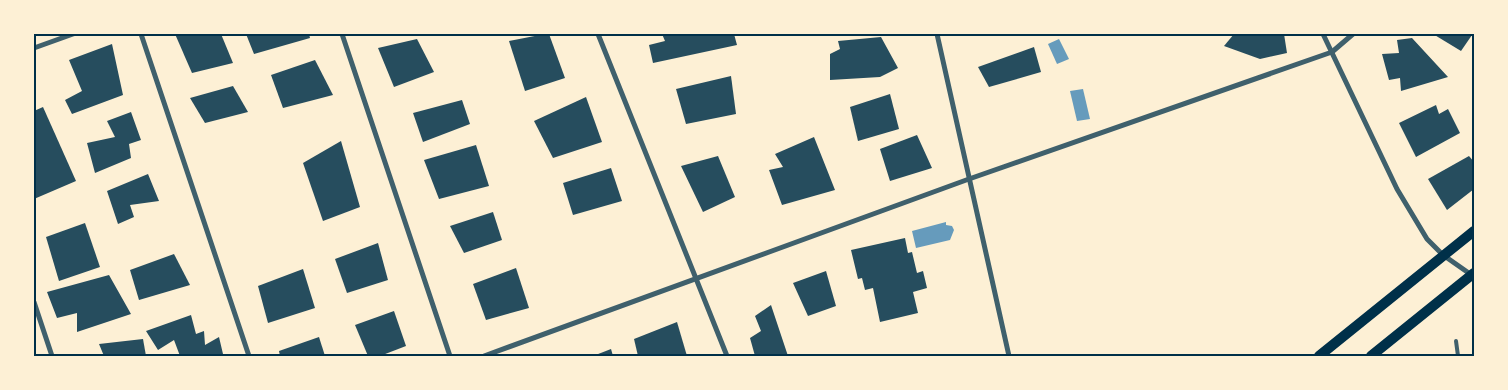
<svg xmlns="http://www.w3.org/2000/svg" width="1508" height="390" font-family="'Roboto Condensed',sans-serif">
	<rect width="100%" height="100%" fill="#fdf0d5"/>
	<g fill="#669bbc">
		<path d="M1059,39l10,20 -12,5 -9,-20z"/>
		<path d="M1083,89l7,30 -13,2 -7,-30z"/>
		<path d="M946,222v3l6,1 2,4 -4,10 -34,8 -4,-17z"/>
	</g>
	<g fill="#264d5e">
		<path d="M175,34h46l12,29 -41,10z"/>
		<path d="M246,34h63l1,4 -56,16z"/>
		<path d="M545,34h4l16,44 -40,13 -16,-50z"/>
		<path d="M662,34h72l3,11 -84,18 -4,-18 16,-4z"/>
		<path d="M1234,34h50l3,19 -27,6 -36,-13z"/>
		<path d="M1433,34h38l1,1 -11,16z"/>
		<path d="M881,37l17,31 -18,9 -50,3v-26l10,-5 -2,-8z"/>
		<path d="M1412,38l36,39 -47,14 -1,-13 -11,2 -7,-26 17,-1 -2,-13z"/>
		<path d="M417,39l17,33 -40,15 -16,-39z"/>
		<path d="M112,44l11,51 -51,19 -7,-14 17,-9 -13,-31z"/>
		<path d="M1034,47l7,25 -52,15 -11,-20z"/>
		<path d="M315,60l18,35 -50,13 -12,-33z"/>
		<path d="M731,76l5,38 -50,10 -10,-35z"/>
		<path d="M233,86l15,26 -43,11 -15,-25z"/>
		<path d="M890,94l9,35 -41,12 -8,-34z"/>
		<path d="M586,97l16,45 -49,16 -19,-37z"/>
		<path d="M462,100l8,24 -47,18 -10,-29z"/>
		<path d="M1436,105l3,9 9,-5 12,24 -44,24 -17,-34z"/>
		<path d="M43,107l33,74 -42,18v-88z"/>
		<path d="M131,112l10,28 -12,4 2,14 -36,15 -8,-30 28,-6 -8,-16z"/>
		<path d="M917,135l15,33 -42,13 -10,-32z"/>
		<path d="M814,137l21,53 -53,15 -13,-35 14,-3 -8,-13z"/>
		<path d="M341,141l19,66 -37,14 -20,-58z"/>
		<path d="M476,145l13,41 -50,13 -15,-39z"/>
		<path d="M718,156l17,41 -32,15 -22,-46z"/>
		<path d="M1469,156l5,6v27l-27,21 -19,-31z"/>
		<path d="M611,168l11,33 -49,14 -10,-32z"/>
		<path d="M148,174l11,27 -29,4 4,12 -16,7 -11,-33z"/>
		<path d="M493,212l9,28 -38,13 -14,-27z"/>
		<path d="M85,223l15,44 -41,14 -13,-44z"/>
		<path d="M905,238l3,15 4,-1 5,21 6,-2 4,17 -14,4 5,21 -38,9 -7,-34 -8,2 -3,-12 -4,1 -7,-29z"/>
		<path d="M378,243l10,37 -41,13 -12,-34z"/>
		<path d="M174,254l16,31 -51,15 -9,-30z"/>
		<path d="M516,268l13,40 -43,12 -13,-36z"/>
		<path d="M303,269l12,39 -47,15 -10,-37z"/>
		<path d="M826,271l10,35 -28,10 -15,-33z"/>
		<path d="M109,275l22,39 -54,18v-19l-20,5 -10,-26z"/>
		<path d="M771,305l17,51h-33l-5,-18 11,-7 -6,-15z"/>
		<path d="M394,311l12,35 -26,10h-12l-13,-31z"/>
		<path d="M191,315l5,19 8,-3 1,14 14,-8 4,17 -5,2h-38l-6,-16 -16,10 -12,-19z"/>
		<path d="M677,322l10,34h-49l-4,-17z"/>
		<rect x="1472" y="327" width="2" height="29"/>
		<path d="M319,337l6,19h-45l-1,-5z"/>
		<path d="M143,339l3,17h-42l-5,-12z"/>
		<path d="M611,349l2,7h-20z"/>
	</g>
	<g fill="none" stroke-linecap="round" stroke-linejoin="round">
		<path stroke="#3f606c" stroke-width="4" d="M1456,341l2,15"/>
		<g stroke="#3f606c" stroke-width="5">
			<path d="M141,34l108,322"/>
			<path d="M342,34l108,322"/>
			<path d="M598,34l129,322"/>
			<path d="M937,34l72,322"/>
			<path d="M1323,34l74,155 30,50 16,16 30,21"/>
			<path d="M34,48l39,-14"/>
			<path d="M34,302l18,54"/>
			<path d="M484,356l485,-177 363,-127 21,-18"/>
		</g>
		<g stroke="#003049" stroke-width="10">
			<path d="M1319,356l155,-125"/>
			<path d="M1371,356l103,-83"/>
		</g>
	</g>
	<rect width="1508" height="390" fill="none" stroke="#fdf0d5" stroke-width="70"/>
	<rect x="35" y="35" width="1438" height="320" fill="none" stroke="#003049" stroke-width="2"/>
</svg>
